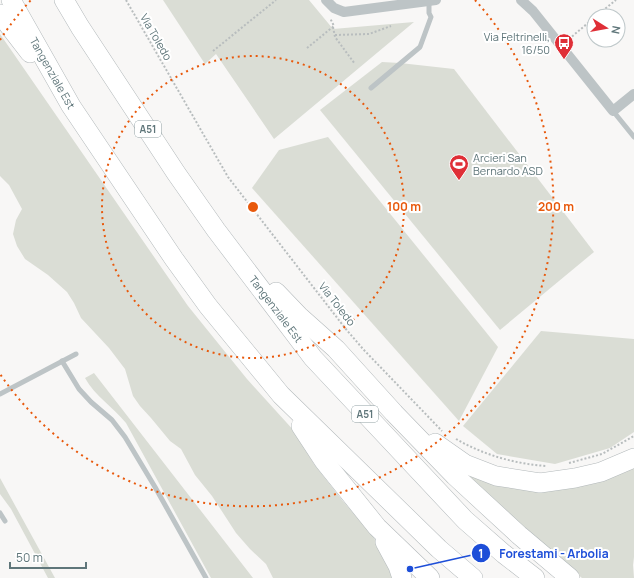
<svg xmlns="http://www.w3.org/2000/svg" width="634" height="578" font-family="Manrope,sans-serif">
	<rect width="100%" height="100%" fill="#f8f7f6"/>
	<g fill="#daddd5">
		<path d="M163,0h146l24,29 81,-7 -140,117 -58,-85 -11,10z"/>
		<path d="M0,34l188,272 59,73 49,54 18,31 28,36 31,36 22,42h-122l-7,-14 -16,-15 -14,-16 -24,-37 -17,-21 -14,-26 -11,-8 -19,-23 -11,-12 -7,-10 -8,-27 -16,-21 -28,-30 -7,-15 -7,-11 -19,-17 -23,-16 -8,-13 -4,-12 3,-14 6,-11 -13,-24 -9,-9z"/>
		<path d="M382,62l18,1 54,6 140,183 -94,78 -180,-220z"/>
		<path d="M328,137l170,210 -39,74 -207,-233 27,-38z"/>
		<path d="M541,331l93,8v93l-24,16 -55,16 -58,-10 -34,-28z"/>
		<path d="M94,373l159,205h-42l-85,-155c-13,-16 -31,-27 -41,-45z"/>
		<path d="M446,457l55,23 133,-15v92l-1,8 1,13h-52l-30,-25z"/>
		<path d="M0,478l55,100h-7l-37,-69 -11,-15z"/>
	</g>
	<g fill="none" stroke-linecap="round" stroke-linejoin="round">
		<defs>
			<g id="highway">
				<path id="s1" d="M11,0l60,106 103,153 34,47 73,89 158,154 34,29"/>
				<path id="s2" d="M64,0l16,27 96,146 40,57 97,128 152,162 39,34 31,24"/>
				<path d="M0,14l30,39"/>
				<path d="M276,292l23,24 37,33 58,64 61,63 64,59 51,43"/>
				<path d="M301,426l23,35 53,66 53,51"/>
				<path d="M435,443l30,21 31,12 44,7 35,-5 26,-6 33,-14"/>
				<path d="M385,542l13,24 4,12"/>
			</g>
		</defs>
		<use href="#highway" stroke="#b3b9bb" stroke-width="20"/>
		<g stroke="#b8bdbe" stroke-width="2" stroke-dasharray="2 2" stroke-linecap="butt">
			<path d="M126,0l102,177 117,151 18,21 79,82"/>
			<path d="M596,16l20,-16"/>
			<path d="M333,27l2,10 20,27"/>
			<path d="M335,35l34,-1 22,-8"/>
			<path d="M569,39l25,-21"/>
			<path d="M307,48l27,-22 -4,-8"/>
			<path d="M213,51l63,-51"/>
			<path d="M456,439c28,16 59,25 91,27"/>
			<path d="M569,463l33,-9 32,-18"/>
		</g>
		<g stroke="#bdc4c6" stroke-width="5">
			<path d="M371,88l49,-41 11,-30 -2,-4v-12"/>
			<path d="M613,111l21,26"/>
			<path d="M62,361l17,28 12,13 21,18 13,17 30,50 51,91"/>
			<path d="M0,394l76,-40"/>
			<path d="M0,513l5,8"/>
		</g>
		<g stroke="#bdc4c6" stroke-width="10">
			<path d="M326,0l8,8 10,4 92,-12"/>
			<path d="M521,0l12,11 80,100 21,-17"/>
		</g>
		<use href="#highway" stroke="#fff" stroke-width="19"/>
	</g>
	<g fill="none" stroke="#e8590c" stroke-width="2" stroke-dasharray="2 4">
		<circle cx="253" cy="207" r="151"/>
		<path d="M0 40A303 303 0 0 1 31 0M475 0A303 303 0 1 1 0 374"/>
	</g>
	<defs>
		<symbol id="bus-pin" viewBox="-11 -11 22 30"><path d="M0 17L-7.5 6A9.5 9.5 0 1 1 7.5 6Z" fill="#df2f37" stroke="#fff"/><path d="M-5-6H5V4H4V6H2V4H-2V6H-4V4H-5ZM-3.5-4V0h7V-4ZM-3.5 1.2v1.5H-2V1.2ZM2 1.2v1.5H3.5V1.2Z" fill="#fff"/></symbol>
		<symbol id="stadium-pin" viewBox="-11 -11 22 30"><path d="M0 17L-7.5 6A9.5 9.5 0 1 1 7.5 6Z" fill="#df2f37" stroke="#fff"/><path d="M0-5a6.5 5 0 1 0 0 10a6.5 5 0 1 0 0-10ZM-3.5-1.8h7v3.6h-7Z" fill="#fff"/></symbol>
	</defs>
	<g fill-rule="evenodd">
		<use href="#bus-pin" x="553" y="32" width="22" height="30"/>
		<use href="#stadium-pin" x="448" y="153" width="22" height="30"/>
	</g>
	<g text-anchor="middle" stroke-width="4" stroke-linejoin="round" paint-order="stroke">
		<g fill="#fff" stroke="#8f9fa2" stroke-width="1">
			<rect x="135" y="121" width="26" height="16" rx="3"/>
			<rect x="352" y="406" width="26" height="16" rx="3"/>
		</g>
		<g font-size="10" font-weight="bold" fill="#5f767a">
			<text x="148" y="133">A51</text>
			<text x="365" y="418">A51</text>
		</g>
		<g font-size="11" fill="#5f767a" stroke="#fff">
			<text transform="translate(156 37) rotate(60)" y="4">Via Toledo</text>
			<text dy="4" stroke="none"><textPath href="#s1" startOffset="84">Tangenziale Est</textPath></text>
			<text transform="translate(337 304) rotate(52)" y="4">Via Toledo</text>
			<text dy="4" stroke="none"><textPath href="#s2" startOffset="375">Tangenziale Est</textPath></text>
		</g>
		<g font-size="11" fill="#5f767a" stroke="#fff" text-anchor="end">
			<text x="550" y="41">Via Feltrinelli,<tspan x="550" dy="13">16/50</tspan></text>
			<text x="473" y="162" text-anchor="start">Arcieri San<tspan x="473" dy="13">Bernardo ASD</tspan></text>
		</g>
	</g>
	<circle cx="253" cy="207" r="6" fill="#e8590c" stroke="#fff" stroke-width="2"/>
	<g font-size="12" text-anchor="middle" font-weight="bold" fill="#e8590c" stroke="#fff" stroke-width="4" stroke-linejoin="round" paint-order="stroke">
		<text x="404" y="211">100 m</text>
		<text x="556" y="211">200 m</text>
	</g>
	<path fill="none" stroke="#1d4ed8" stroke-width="1.5" d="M410 569L481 553"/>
	<g fill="#1d4ed8" stroke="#fff" stroke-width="1.5">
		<circle cx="410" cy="569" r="4"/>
		<circle cx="481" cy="553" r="10"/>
	</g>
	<g font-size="12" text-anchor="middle" font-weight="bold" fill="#fff">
		<text x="481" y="558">1</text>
	</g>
	<g font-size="12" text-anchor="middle" font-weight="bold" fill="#1d4ed8" stroke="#fff" stroke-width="4" stroke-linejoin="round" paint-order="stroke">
		<text x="554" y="558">Forestami - Arbolia</text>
	</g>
	<g transform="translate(606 28) rotate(101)"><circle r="19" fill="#ffffff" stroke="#bfc8ca"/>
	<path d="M0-3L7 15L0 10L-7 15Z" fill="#df2f37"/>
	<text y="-6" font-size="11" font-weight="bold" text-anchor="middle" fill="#5f767a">N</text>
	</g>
	<path d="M10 562v6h76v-6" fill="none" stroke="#5f767a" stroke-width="2"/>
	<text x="16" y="562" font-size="12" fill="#5f767a" stroke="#ffffff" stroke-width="3" paint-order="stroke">50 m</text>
</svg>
